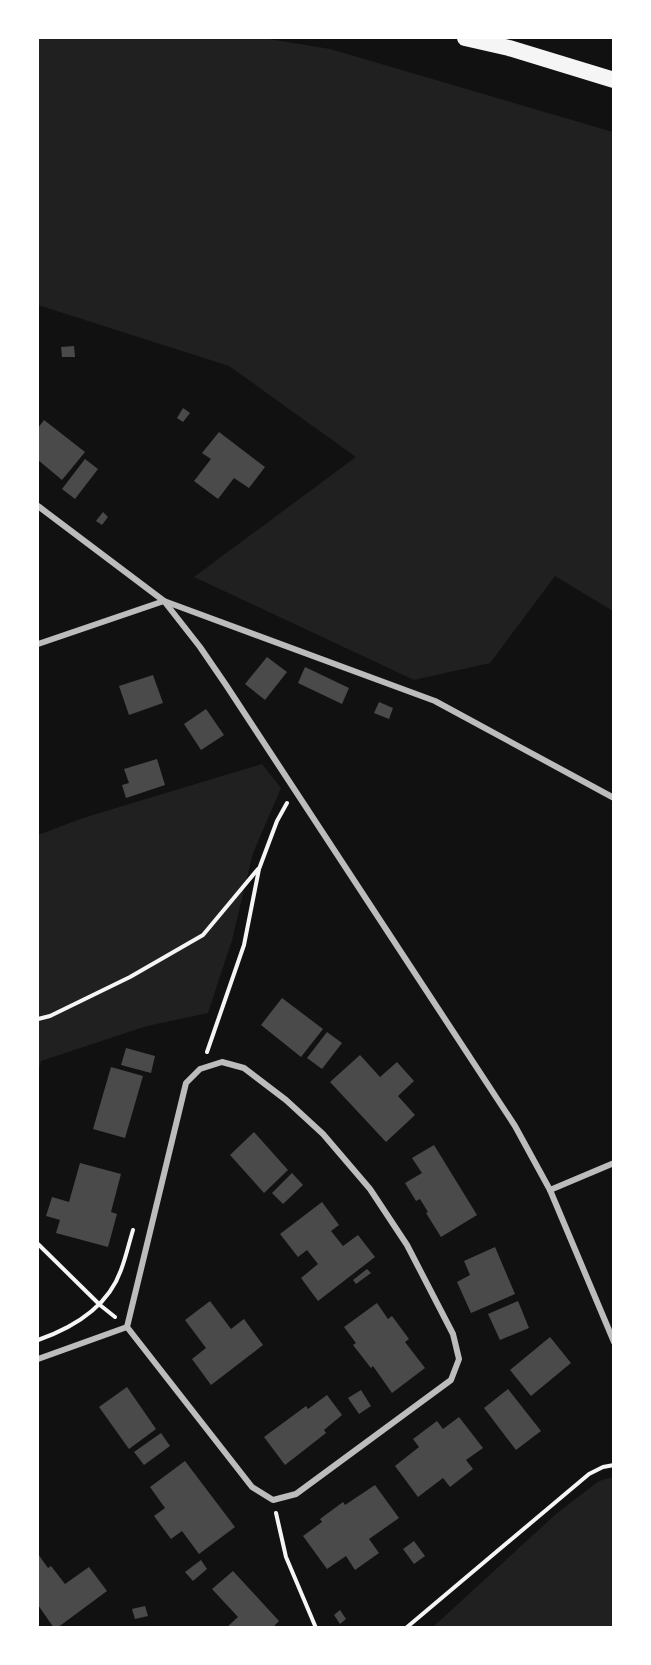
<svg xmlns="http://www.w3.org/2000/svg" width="651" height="1665" font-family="'Sofia Sans Condensed',sans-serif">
	<rect width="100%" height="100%" fill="#111"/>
	<g fill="#202020">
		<path d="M38,38h225l67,11 283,83v479l-58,-35 -65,87 -76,17 -220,-103 162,-120 -127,-91 -191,-61z"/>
		<path d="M262,764l19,24 -28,65 -21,87 -24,73 -61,13 -106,35 -3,10v-236l45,-17z"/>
		<path d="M613,1477v150h-180l123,-113 43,-33z"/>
	</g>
	<g fill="#4a4a4a">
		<path d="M74,346l1,11h-13l-1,-10z"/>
		<path d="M183,408l7,5 -7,9 -6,-4z"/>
		<path d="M44,420l41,32 -23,28 -24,-20v-32z"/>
		<path d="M219,432l46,35 -16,21 -15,-10 -16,21 -24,-18 17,-22 -9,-6z"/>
		<path d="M85,459l13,10 -23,30 -13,-10z"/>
		<path d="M103,512l5,5 -6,8 -6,-4z"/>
		<path d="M267,657l20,15 -22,28 -20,-16z"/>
		<path d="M305,667l44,21 -7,16 -44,-21z"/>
		<path d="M153,675l10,28 -34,12 -10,-29z"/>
		<path d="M379,702l14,6 -4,11 -15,-6z"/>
		<path d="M206,709l18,26 -23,15 -17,-26z"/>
		<path d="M157,759l8,26 -39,13 -4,-13 7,-2 -5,-14z"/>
		<path d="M282,998l41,31 -22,28 -40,-32z"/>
		<path d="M327,1032l15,11 -20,26 -15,-11z"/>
		<path d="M126,1048l29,8 -4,17 -30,-8z"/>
		<path d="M360,1055l20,22 17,-15 17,19 -16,15 17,19 -29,27 -56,-60z"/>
		<path d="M111,1067l32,9 -18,62 -32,-9z"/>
		<path d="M254,1132l34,38 -24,23 -34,-38z"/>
		<path d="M434,1145l43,70 -36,22 -15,-24 2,-1 -8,-13 -4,2 -11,-18 17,-10 -10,-15z"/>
		<path d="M80,1163l41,11 -10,38 6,2 -9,33 -52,-14 4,-13 -14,-4 6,-19 17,5z"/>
		<path d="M292,1173l11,12 -20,19 -11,-11z"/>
		<path d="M322,1202l17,23 -8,6 12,15 15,-11 17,22 -57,44 -17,-23 17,-14 -11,-14 -9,7 -18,-23z"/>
		<path d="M495,1247l20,47 -44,19 -14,-31 13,-7 -6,-14z"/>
		<path d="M367,1269l4,4 -15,11 -3,-4z"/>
		<path d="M210,1301l21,28 13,-10 19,26 -52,40 -19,-26 14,-11 -21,-28z"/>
		<path d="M518,1301l11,27 -29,12 -12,-26z"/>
		<path d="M377,1303l11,16 4,-3 17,23 -4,3 20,26 -33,25 -19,-27 -2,2 -18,-23 3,-2 -12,-16z"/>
		<path d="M550,1337l21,26 -40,33 -21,-26z"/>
		<path d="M127,1387l29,42 -27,20 -30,-42z"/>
		<path d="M508,1389l33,42 -25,19 -32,-42z"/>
		<path d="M361,1390l10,16 -12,8 -11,-16z"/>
		<path d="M327,1395l15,20 -18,15 2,3 -41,32 -21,-28 42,-31 2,3z"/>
		<path d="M459,1417l24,31 -17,12 7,9 -23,18 -7,-9 -25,19 -23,-31 24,-19 -6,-8 24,-18 6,8z"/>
		<path d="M161,1433l9,13 -26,19 -10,-13z"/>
		<path d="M185,1461l50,66 -36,27 -17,-23 -11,8 -17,-23 11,-8 -15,-21z"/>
		<path d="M375,1485l24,33 -30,21 10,14 -24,17 -9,-14 -19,13 -24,-33 19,-14 -2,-3 23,-17 2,3z"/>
		<path d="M414,1541l11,15 -11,8 -11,-15z"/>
		<path d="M38,1554l10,14 3,-2 14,18 24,-17 18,24 -50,37h-3l-16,-23z"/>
		<path d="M201,1560l6,9 -14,12 -8,-9z"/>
		<path d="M233,1571l46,50 -7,7h-46l12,-11 -26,-28z"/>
		<path d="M145,1606l3,10 -13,3 -3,-10z"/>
		<path d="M340,1610l6,9 -6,5 -6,-9z"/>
	</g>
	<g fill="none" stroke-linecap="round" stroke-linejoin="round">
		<g stroke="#f5f5f5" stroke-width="4">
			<path d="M38,1019l12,-3 80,-39 73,-42 55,-66"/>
			<path d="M207,1052l37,-107 15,-76 18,-48 10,-18"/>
			<path d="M38,1244l62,61 15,12"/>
			<path d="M38,1340c34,-12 70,-33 83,-70 5,-13 8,-27 12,-40"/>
			<path d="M276,1513l10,44 30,71"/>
			<path d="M406,1628l183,-154 14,-7 11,-2"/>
		</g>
		<g stroke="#bcbcbc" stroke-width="6">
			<path d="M38,506l126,95 36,46 26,38 289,441 35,64 64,152"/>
			<path d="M38,644l126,-43 271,100 179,97"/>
			<path d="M222,1062l22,6 42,32 37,34 47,55 37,56 46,89 6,25 -8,21 -155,114 -23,6 -21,-13 -125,-160 59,-244 14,-14z"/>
			<path d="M550,1190l64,-27"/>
			<path d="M38,1359l89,-32"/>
		</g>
		<path stroke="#f5f5f5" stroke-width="16" d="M465,38l44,10 105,32"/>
	</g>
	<rect width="651" height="1665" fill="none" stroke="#ffffff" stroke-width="78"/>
</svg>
